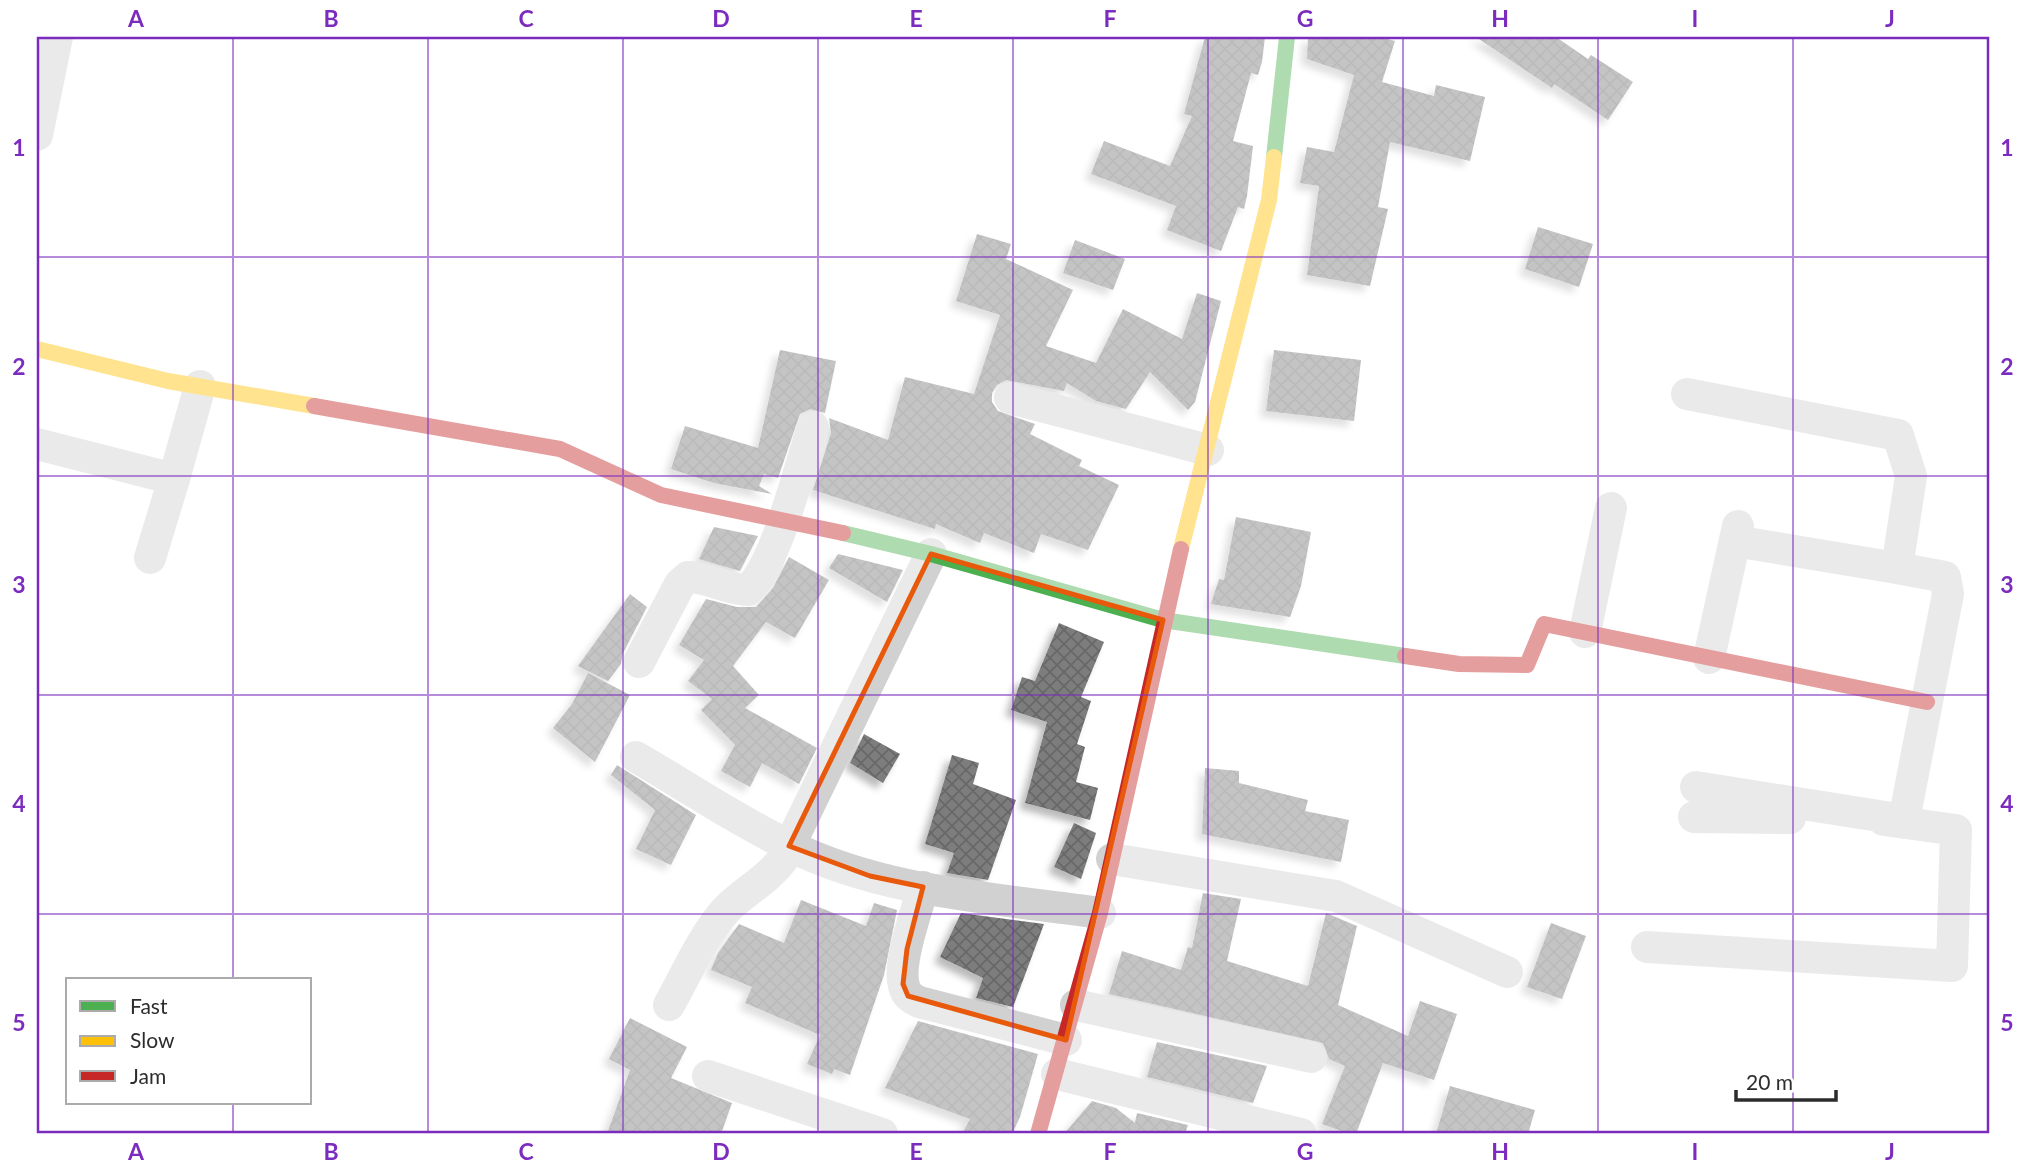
<svg xmlns="http://www.w3.org/2000/svg" width="2026" height="1171" font-family="Lato,sans-serif">
	<defs>
		<pattern id="building-cross-hatch" width="8" height="8" patternUnits="userSpaceOnUse" patternTransform="scale(1.75)"><rect width="8" height="8" fill="#7d7d7d"/><path d="M0 0l8 8M0 8l8-8" fill="none" stroke="#676767"/></pattern>
		<filter id="shadow"><feDropShadow dx="-6" dy="6" stdDeviation="3.5" flood-color="#0004"/></filter>
	</defs>
	<rect width="100%" height="100%" fill="#fff"/>
	<g fill="url(#building-cross-hatch)" filter="url(#shadow)">
		<path d="M1205,37h60l-3,25 -4,13 -7,-2 -18,68 20,5 -6,50 -3,13 -6,-2 -17,44 -54,-21 9,-24 -85,-32 13,-33 66,25 22,-50 -8,-2z"/>
		<path d="M1308,37h72l15,4 -13,41 52,14 2,-11 49,12 -15,64 -80,-19 -12,65 10,2 -18,77 -63,-11 12,-89 -19,-3 7,-36 27,5 20,-77 -47,-16z"/>
		<path d="M1476,37h80l32,22 3,-4 42,27 -25,38 -54,-36 -2,4z"/>
		<path d="M1538,227l55,17 -14,43 -54,-18z"/>
		<path d="M977,234l34,10 -5,15 67,31 -27,56 50,17 27,-54 59,30 15,-46 24,8 -26,101 -7,8 -38,-38 -24,37 -30,-8 -29,-18 -3,8 -58,-11 -9,5 -5,8v9l6,9 37,13 -5,10 52,26 -3,6 40,19 -31,65 -47,-16 -7,19 -50,-20 -4,10 -44,-19 -1,5 -122,-39 18,-57 -2,-15 59,22 17,-63 69,17 26,-79 -44,-14z"/>
		<path d="M1075,240l50,19 -12,31 -50,-17z"/>
		<path d="M780,350l56,11 -11,52 -15,-4 -10,5 -22,64 -14,-4 -5,12 13,8 -58,-11 -43,-14 14,-43 73,22z"/>
		<path d="M1274,350l87,10 -7,61 -88,-10z"/>
		<path d="M1236,517l75,15 -10,54 -11,31 -79,-13 8,-25 5,1z"/>
		<path d="M714,527l44,9 -18,35 -41,-12z"/>
		<path d="M838,554l65,16 -16,32 -58,-34z"/>
		<path d="M789,557l40,23 -34,58 -29,-16 -33,44 26,29 -14,13 72,40 -18,36 -37,-21 -12,24 -29,-16 14,-26 -34,-35 11,-11 -24,-18 16,-21 -25,-15 27,-46 31,8h19l17,-19z"/>
		<path d="M630,594l17,13 -24,46 -2,11 -13,17 -30,-15z"/>
		<path d="M1059,623l45,19 -23,55 10,4 -14,43 8,3 -9,35 22,6 -8,32 -65,-17 22,-81 -36,-12 11,-33 13,4z"/>
		<path d="M588,673l42,22 -35,67 -42,-34 19,-24z"/>
		<path d="M864,734l36,20 -17,29 -33,-20z"/>
		<path d="M952,755l27,8 -6,21 43,16 -28,80 -41,-7 7,-20 -29,-9z"/>
		<path d="M617,765l79,50 -25,50 -35,-16 19,-39 -44,-35z"/>
		<path d="M1205,768l34,3v12l69,17 -3,11 44,9 -8,42 -139,-28z"/>
		<path d="M1074,823l22,10 -15,46 -27,-12z"/>
		<path d="M1203,893l38,6 -14,62 81,25 18,-73 31,13 -19,79 70,31 12,-35 37,13 -23,66 -51,-17 -27,71h-6l-28,-10 23,-58 -16,-7 -6,-16 -214,-49 13,-43 59,19 7,-23 4,1z"/>
		<path d="M801,900l65,26 8,-23 23,7 -13,65 -34,100 -16,-6 -2,5 -25,-10 13,-29 -75,-32 7,-16 -41,-17 7,-17 21,-29 45,19z"/>
		<path d="M961,913l83,11 -31,83 -37,-9 7,-20 -43,-21z"/>
		<path d="M1551,923l35,13 -24,63 -35,-12z"/>
		<path d="M630,1018l57,29 -16,31 61,25 -11,31h-114l23,-64 -21,-11z"/>
		<path d="M918,1021l120,33 -18,63 -8,17h-50l8,-15 -85,-31z"/>
		<path d="M1157,1042l110,24 -14,37 -106,-26z"/>
		<path d="M1450,1086l85,24 -7,24h-92z"/>
		<path d="M1092,1101l24,7 19,15 2,-10 51,12 -3,9h-121z"/>
	</g>
	<g fill="none" stroke-linecap="round" stroke-linejoin="round">
		<g stroke="#d1d1d1" stroke-width="32">
			<path d="M37,135l20,-98"/>
			<path d="M1687,394l211,41 13,41 -14,92 48,9 3,17 -44,226 -208,-33"/>
			<path d="M1010,398l198,52"/>
			<path d="M37,444l137,35 26,-93"/>
			<path d="M1735,541l162,27"/>
			<path d="M150,558l24,-79"/>
			<path d="M1585,632l26,-124"/>
			<path d="M1709,658l29,-132"/>
			<path d="M639,662l41,-78 8,-7c22,0 39,13 60,13 29,-27 51,-122 65,-163"/>
			<path d="M636,757c50,29 100,63 152,88 95,48 208,53 312,68"/>
			<path d="M1694,817l96,1"/>
			<path d="M1112,859l224,37 171,76"/>
			<path d="M923,887c-6,24 -26,76 -19,99 2,9 7,12 15,16l147,38"/>
			<path d="M1647,947l305,19 4,-136 -72,-10"/>
			<path d="M669,1005c18,-32 33,-68 57,-95 18,-19 41,-29 57,-51l148,-305"/>
			<path d="M1076,1005l235,52"/>
			<path d="M1057,1074l244,60"/>
			<path d="M708,1076l174,58"/>
		</g>
		<g stroke="#4caf50" stroke-width="16">
			<path d="M1274,157l13,-120"/>
			<path d="M843,533l88,21 232,66 242,36"/>
		</g>
		<g stroke="#ffc107" stroke-width="16">
			<path d="M37,349l131,32 146,25"/>
			<path d="M1181,549l88,-349 5,-43"/>
		</g>
		<g stroke="#c62828" stroke-width="16">
			<path d="M314,406l246,43 101,46 182,38"/>
			<path d="M1405,656l54,8 68,1 17,-41 383,78"/>
			<path d="M1038,1134l62,-221 81,-364"/>
		</g>
	</g>
	<path d="M0 0H2026V1171H0ZM931,554l232,66 -97,420 -158,-44 -5,-12 4,-35 16,-62 -53,-11 -81,-30z" fill="#fff" fill-opacity=".55" fill-rule="evenodd"/>
	<path fill="none" stroke="#e8590c" stroke-width="5" stroke-linejoin="round" d="M931,554l232,66 -97,420 -158,-44 -5,-12 4,-35 16,-62 -53,-11 -81,-30z"/>
	<path fill="none" stroke="#7b2cbf" stroke-width="2" stroke-opacity="0.55" d="M233,37v943M428,37v1097M623,37v1097M818,37v1097M1013,37v1097M1208,37v1097M1403,37v1097M1598,37v1097M1793,37v1097M37,257h1952M37,476h1952M37,695h1952M37,914h1952M233,1103v31"/>
	<rect width="2026" height="1171" fill="none" stroke="#ffffff" stroke-width="77"/>
	<rect x="66" y="978" width="245" height="126" fill="#ffffff" stroke="#ababab" stroke-width="2"/>
	<rect x="80" y="1001" width="35" height="10" fill="#4caf50" stroke="#ababab" stroke-width="2"/>
	<text x="130" y="1014" font-size="21" fill="#2c2c2c">Fast</text>
	<rect x="80" y="1036" width="35" height="10" fill="#ffc107" stroke="#ababab" stroke-width="2"/>
	<text x="130" y="1048" font-size="21" fill="#2c2c2c">Slow</text>
	<rect x="80" y="1071" width="35" height="10" fill="#c62828" stroke="#ababab" stroke-width="2"/>
	<text x="130" y="1084" font-size="21" fill="#2c2c2c">Jam</text>
	<path d="M1736 1090v10h100v-10" fill="none" stroke="#2c2c2c" stroke-width="3.5"/>
	<text x="1746" y="1090" font-size="21" fill="#2c2c2c" stroke="#ffffff" stroke-width="5" paint-order="stroke">20 m</text>
	<rect x="38" y="38" width="1950" height="1094" fill="none" stroke="#7b2cbf" stroke-width="2.5"/>
	<g font-size="23" text-anchor="middle" font-weight="bold" fill="#7b2cbf">
		<text x="136" y="27">A</text>
		<text x="331" y="27">B</text>
		<text x="526" y="27">C</text>
		<text x="721" y="27">D</text>
		<text x="916" y="27">E</text>
		<text x="1110" y="27">F</text>
		<text x="1305" y="27">G</text>
		<text x="1500" y="27">H</text>
		<text x="1695" y="27">I</text>
		<text x="1890" y="27">J</text>
		<text x="19" y="156">1</text>
		<text x="2007" y="156">1</text>
		<text x="19" y="375">2</text>
		<text x="2007" y="375">2</text>
		<text x="19" y="593">3</text>
		<text x="2007" y="593">3</text>
		<text x="19" y="812">4</text>
		<text x="2007" y="812">4</text>
		<text x="19" y="1031">5</text>
		<text x="2007" y="1031">5</text>
		<text x="136" y="1160">A</text>
		<text x="331" y="1160">B</text>
		<text x="526" y="1160">C</text>
		<text x="721" y="1160">D</text>
		<text x="916" y="1160">E</text>
		<text x="1110" y="1160">F</text>
		<text x="1305" y="1160">G</text>
		<text x="1500" y="1160">H</text>
		<text x="1695" y="1160">I</text>
		<text x="1890" y="1160">J</text>
	</g>
</svg>
